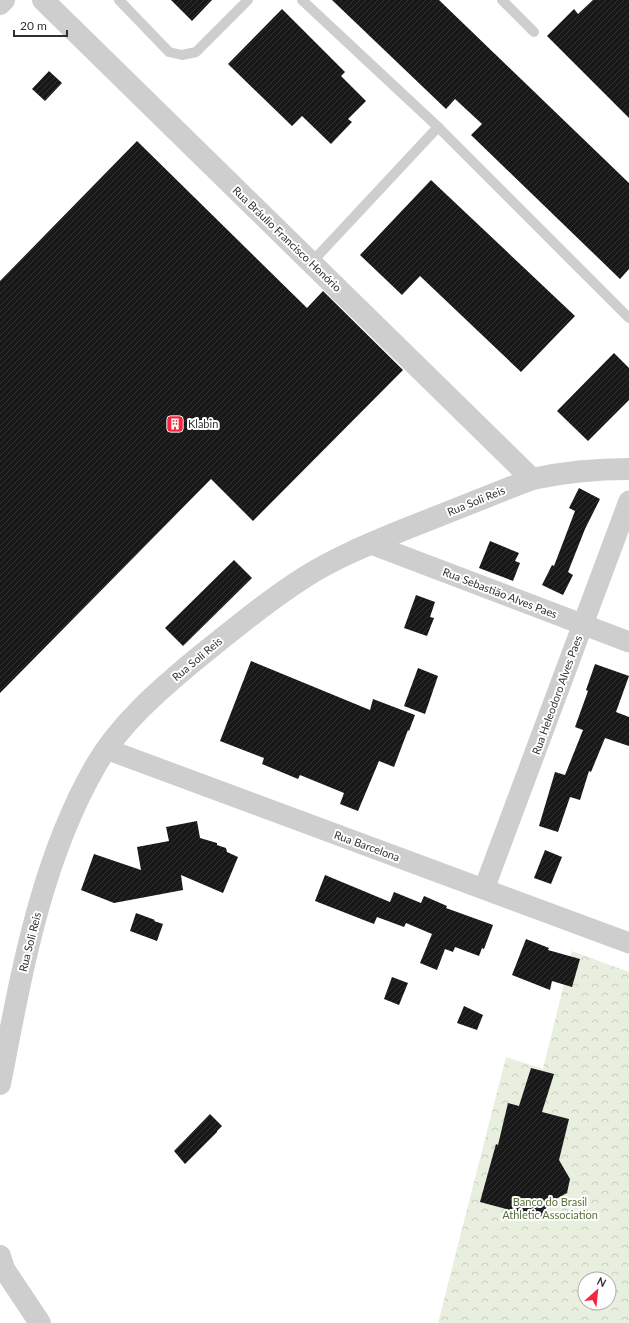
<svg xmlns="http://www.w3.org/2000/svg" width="629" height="1323" font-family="Lato,sans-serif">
	<defs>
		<pattern id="park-crowns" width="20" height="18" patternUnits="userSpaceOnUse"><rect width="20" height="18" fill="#e8efde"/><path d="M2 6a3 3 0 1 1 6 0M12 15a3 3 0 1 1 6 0" fill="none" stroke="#c7cdbf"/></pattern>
		<pattern id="building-hatch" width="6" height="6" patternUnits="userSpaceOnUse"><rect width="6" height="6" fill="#181818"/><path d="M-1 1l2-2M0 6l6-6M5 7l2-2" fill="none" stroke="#313131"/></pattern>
	</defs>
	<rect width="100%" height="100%" fill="#fff"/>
	<path fill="url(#park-crowns)" fill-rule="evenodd" d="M572,951l57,21v351h-191l68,-266 37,12zM585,1279h24v24h-24z"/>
	<g fill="url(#building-hatch)">
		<path d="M171,0h41l-20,21z"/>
		<path d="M332,0h107l190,183v86l-9,10 -149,-144 11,-11 -27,-25 -9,10z"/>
		<path d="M593,0h36v118l-82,-82 27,-27 4,5z"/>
		<path d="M282,9l63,63 -4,4 25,25 -18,18 4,3 -21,22 -29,-28 -10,10 -64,-62z"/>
		<path d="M49,71l13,12 -17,18 -13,-12z"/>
		<path d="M137,141l170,167 16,-17 80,79 -150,151 -42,-42 -211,214v-412z"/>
		<path d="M431,180l144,136 -54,56 -101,-96 -18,19 -42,-40z"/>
		<path d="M614,353l15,15v32l-41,41 -31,-30z"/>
		<path d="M579,488l21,11 -15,30 -17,43 5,3 -10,20 -21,-10 10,-20 2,1 21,-55 -6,-3z"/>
		<path d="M490,541l29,12 -4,8 5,2 -7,18 -34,-13z"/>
		<path d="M234,560l18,18 -69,68 -18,-18z"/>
		<path d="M416,595l19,7 -5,15 4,1 -7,18 -23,-8z"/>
		<path d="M251,661l119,49 3,-11 42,16 -6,16 -1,-1 -14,37 -15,-6 -21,50 -18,-7 4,-11 -44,-18 -2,4 -36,-15 2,-6 -44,-17z"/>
		<path d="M595,664l34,12 -13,36 13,5v29l-24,-8 -14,34 -2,-1 -9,29 -10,-3 -12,35 -19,-6 16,-54 10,3 18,-45 -8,-3 13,-36 -2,-1z"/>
		<path d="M418,668l20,8 -13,38 -21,-8z"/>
		<path d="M197,821l3,17 17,5v2l9,3 1,4 11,5 -15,36 -42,-18 2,15 -69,13 -33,-13 13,-36 47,16 -4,-23 32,-6 -3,-14z"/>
		<path d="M545,850l17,7 -11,27 -17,-6z"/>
		<path d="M325,875l65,27 4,-10 27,11 3,-7 23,10 -1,2 47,17 -9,24 -2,-1 -3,8 -24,-9 -2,5 -8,-3 -8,21 -17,-7 12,-29 -26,-11 -2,4 -27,-10 -3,7 -59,-23z"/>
		<path d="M136,913l19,7 -1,1 9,3 -6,17 -27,-10z"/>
		<path d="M526,939l23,9 -1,2 32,9 -8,28 -20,-6 -2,9 -38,-15z"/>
		<path d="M392,977l16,6 -9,22 -15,-6z"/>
		<path d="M464,1006l19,9 -6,15 -20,-7z"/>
		<path d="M531,1068l23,6 -12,38 27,7 -10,41 11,19 -3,14 -20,11 -4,15 -63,-17 16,-58 2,1 10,-42 11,3z"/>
		<path d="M210,1114l12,12 -5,5v1l-32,32 -11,-13z"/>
	</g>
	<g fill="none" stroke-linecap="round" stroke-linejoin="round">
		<g stroke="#cecece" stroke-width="10">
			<path d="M119,0l50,52 13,3 14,-3 52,-52"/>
			<path d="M302,0l136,127 191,191"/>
			<path d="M502,0l32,32"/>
			<path d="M311,263l127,-136"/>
		</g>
		<g stroke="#cecece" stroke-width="21">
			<path d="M371,544l258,98"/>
			<path d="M106,749l523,194"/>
			<path d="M484,889l145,-388"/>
		</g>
		<g stroke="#cecece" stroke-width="22">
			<path d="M43,0l489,479"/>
			<path d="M0,4l4,-4"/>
			<path d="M0,1084c21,-108 40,-222 96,-319 24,-41 62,-74 98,-104 36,-29 72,-59 111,-84 30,-19 64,-33 98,-47 43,-17 86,-34 129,-51 32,-7 64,-10 97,-10"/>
			<path d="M0,1256l4,13 36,54"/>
		</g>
	</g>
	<defs>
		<symbol id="building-square" viewBox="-11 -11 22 22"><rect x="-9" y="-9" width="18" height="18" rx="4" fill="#f4273f" stroke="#fff"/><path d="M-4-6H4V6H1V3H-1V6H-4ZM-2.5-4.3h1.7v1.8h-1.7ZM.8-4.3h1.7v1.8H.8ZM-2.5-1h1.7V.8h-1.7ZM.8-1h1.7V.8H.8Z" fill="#fff"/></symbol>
	</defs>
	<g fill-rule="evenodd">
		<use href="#building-square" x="165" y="414" width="20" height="20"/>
	</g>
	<g text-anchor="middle" stroke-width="4" stroke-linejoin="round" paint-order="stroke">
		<g font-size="11" fill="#313131" stroke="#fff">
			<text transform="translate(287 239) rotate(44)" y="4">Rua Bráulio Francisco Honório</text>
			<text transform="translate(476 501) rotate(-22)" y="4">Rua Soli Reis</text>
			<text transform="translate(500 593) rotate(21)" y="4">Rua Sebastião Alves Paes</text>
			<text transform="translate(197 659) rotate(-40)" y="4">Rua Soli Reis</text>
			<text transform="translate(557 695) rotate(-70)" y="4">Rua Heleodoro Alves Paes</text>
			<text transform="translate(367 846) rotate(20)" y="4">Rua Barcelona</text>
			<text transform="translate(30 942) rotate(-76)" y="4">Rua Soli Reis</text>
		</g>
		<g font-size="11" fill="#313131" stroke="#fff" text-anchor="start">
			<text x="188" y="428">Klabin</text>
		</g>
		<g font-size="11" fill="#56713a" stroke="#fff">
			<text x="550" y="1206">Banco do Brasil<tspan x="550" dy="13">Athletic Association</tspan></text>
		</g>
	</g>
	<g transform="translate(597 1291) rotate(27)"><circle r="19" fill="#ffffff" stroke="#adadad"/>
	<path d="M0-3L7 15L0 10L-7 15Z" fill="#f4273f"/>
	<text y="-6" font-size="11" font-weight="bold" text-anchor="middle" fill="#313131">N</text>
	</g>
	<path d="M14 30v6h53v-6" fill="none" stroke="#313131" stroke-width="2"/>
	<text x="20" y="30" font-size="12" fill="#313131" stroke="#ffffff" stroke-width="3" paint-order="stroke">20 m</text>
</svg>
